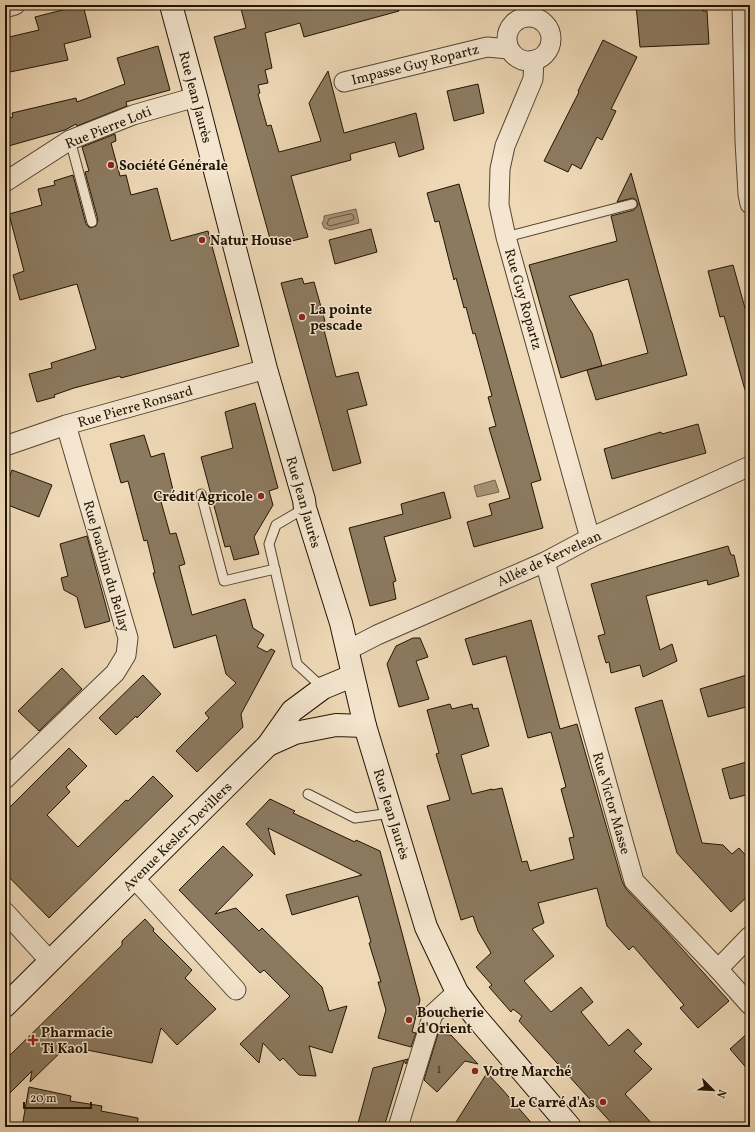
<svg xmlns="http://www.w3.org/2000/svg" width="755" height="1132" font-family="Vollkorn,serif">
	<rect width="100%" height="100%" fill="#eed8b6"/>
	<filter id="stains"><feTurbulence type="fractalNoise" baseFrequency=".005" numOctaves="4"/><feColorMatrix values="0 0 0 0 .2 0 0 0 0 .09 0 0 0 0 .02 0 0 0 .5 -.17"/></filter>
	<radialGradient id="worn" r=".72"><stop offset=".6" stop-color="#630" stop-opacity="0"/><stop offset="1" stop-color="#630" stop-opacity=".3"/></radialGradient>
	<g fill="#a89579" stroke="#726149">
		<path d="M356,209l3,14 -29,7 -6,-2 -2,-5 2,-3v-4z"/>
		<path d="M495,480l4,12 -22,5 -3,-11z"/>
	</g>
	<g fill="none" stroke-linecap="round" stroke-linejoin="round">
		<path stroke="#64543e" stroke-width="1" d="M351,214l2,1 1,4 -1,1 -23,6 -3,-2 2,-5z"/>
	</g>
	<g fill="#8c7a60" stroke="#211402" fill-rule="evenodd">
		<path d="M82,5h1l8,32 -27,7 4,16 -63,13v-35l34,-8 -4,-13z"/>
		<path d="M240,5h158l1,6 -95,26 -4,-14 -35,10 7,35 -7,2 3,13 -10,2 2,8 -2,1 9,32 4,-1 8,27 42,-11 -12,-38 19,-32 16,62 72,-20 8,36 -25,8 -4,-15 -45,12 1,6 -60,16 17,61 -36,9 -58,-209 32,-9z"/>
		<path d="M636,5h67v6h4l2,33 -69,3z"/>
		<path d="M603,40l34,17 -26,52 5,2 -14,29 -5,-3 -16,32 -9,-5 -4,8 -24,-11 35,-69 -1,-1z"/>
		<path d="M158,46l12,44 -44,12 1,4 -50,20 -1,-2 -11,6 -60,17v-28l8,-2 -1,-4 64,-15 1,4 48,-18 -8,-26z"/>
		<path d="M478,84l6,29 -30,8 -7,-30z"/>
		<path d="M115,134l1,7 -5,2 9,33 6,-1 5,20 26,-7 14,53 37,-10 31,115 -118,32 -1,-2 -46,12 -20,7 1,2 -18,5 -8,-28 23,-6 -1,-5 45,-14 -19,-65 -57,16 -7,-25 11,-4 -15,-57 33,-9 -4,-16 17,-4 -1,-4 19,-6 13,49 4,4 6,-2 2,-6 -13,-48 4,-1 -7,-24z"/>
		<path d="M631,173l56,202 -91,25 -9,-30 -26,8 -32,-113 88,-24 -6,-25 23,-6 4,-5 -2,-5 -3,-2 -16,4zM628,279l20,74 -61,17 15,-4 -10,-33 -23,-37z"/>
		<path d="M459,184l82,296 -10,3 12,45 -69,19 -7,-25 25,-7 -3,-11 21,-6 -21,-70 7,-2 -8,-29 4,-1 -17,-63 -2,1 -7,-27 -2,1 -8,-30 -2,2 -15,-59 -4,1 -8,-29z"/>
		<path d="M371,229l6,23 -42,12 -6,-24z"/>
		<path d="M733,265l17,61v63l-5,1 -21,-74 -4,1 -12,-46z"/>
		<path d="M302,278l2,6 10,-2 11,39 -3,1 14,55 22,-5 9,33 -20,5 14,53 -28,8 -52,-188z"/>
		<path d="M255,403l23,85 -9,3 4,14 -19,32 5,17 -25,6 -4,-14 -5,1 -24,-90 32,-9 -8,-36z"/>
		<path d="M698,424l8,29 -94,26 -8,-30 57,-17 1,2z"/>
		<path d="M144,435l7,22 13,-4 10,41 -14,4 10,36 6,-1 9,31 -6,2 13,49 53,-16 8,29 11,7 -7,12 10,5 4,-3 4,2 -34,63 2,13 -46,45 -21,-21 33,-33 -4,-5 31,-30 -10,-9 -10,-39 -42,13 -21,-75h2l-8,-33 -3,1 -16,-60 -7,2 -11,-39z"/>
		<path d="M12,470l40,15 -13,32 -34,-13v-14z"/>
		<path d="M444,492l7,26 -67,19 12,44 -3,1 3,17 -26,7 -21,-78 54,-14 -2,-10z"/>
		<path d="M87,536l23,85 -25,7 -8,-31 -13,-7 -3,-12 7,-2 -8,-32z"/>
		<path d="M728,546l3,9h3l5,21 -31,9 -1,-5 -61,16 14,54 12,-6 5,17 -34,16 -3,-12 -29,8 -2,-11 -3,1 -8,-27 7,-2 -14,-50z"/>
		<path d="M531,620l29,109 17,-5 45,157 4,8 39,41 64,71 -31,27 -18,-20 4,-3 -51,-59 -4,4 -22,-24 -10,-38 -59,15 6,20 -12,6 22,27 -30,25 27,31 30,-25 12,15 -12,10 28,34 19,-17 14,15 -8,7 18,18 -27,25 30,33h-40l-96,-106 3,-5 -9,-7 -2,3 -22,-25 3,-2 -16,-18 15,-14 -13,-22 -5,-15 -12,4 -34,-114 23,-6 -14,-46 3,-1 -12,-43 23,-6 2,5 20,-5 1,5 5,-1 11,38 -28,9 11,39 20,-5v1l10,-2 20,74 5,-1 3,10 44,-12 -5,-21 5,-1 -13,-48 5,-2 -15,-55 -23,6 -22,-82 -33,9 -8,-26z"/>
		<path d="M413,638h7l8,19 -12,4 13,38 -30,8 -12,-43 9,-18z"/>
		<path d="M62,668l20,21 -43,42 -21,-20z"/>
		<path d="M750,674v32l-42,11 -8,-28z"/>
		<path d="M143,675l18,19 -24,24 -1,-2 -20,19 -17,-17z"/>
		<path d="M662,700l40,143 21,2 9,9 7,-6 11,12v34l-19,18 -54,-59 -42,-145z"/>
		<path d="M69,748l18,18 -21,21 4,5 -23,23 31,32 48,-47 2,1 25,-25 20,20 -124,122 -44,-45v-61z"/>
		<path d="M750,761v33l-20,5 -8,-30z"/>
		<path d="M270,799l25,12 -2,2 62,29 1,-2 24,11 40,149 -8,32 4,1 -5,14 -33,-9 8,-28 -8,-28h3l-12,-39 2,-1 -13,-46 -66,19 -6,-20 76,-20 -94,-47 7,27 -29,-31z"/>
		<path d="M223,846l30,29 -38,39 21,-6 23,23 3,-3 60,59 7,24 18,-5 -15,47 -23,-7 7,30 -17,-1 -16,-17 -3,3 -17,-18 -4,20 -19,-19 50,-48 -26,-26 -4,3 -81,-83z"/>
		<path d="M145,919l9,10 -1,2 39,39 -7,8 31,31 -39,36 -16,-17 -9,35 -85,-17 -37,36 2,-11 -27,27v-38l117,-115v-4z"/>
		<path d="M750,1031v41l-20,-23z"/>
		<path d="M438,1034l13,1 27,29 -13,-3 -28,31 -13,-12z"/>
		<path d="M408,1059l-2,5 -2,-3 -20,66h-27l16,-59z"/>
		<path d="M487,1073l14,15 34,39h-82z"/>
		<path d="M29,1087l42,9 -1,5 32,5 -1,5 37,7 -1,9h-115z"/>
	</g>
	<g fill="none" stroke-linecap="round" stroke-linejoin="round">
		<defs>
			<g id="lane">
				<path d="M70,140l22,82"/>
				<path d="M506,237l126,-33"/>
				<path d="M201,494l23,87 51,-12"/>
				<path d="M305,508l-29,17 -7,19 28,120 26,24"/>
				<path d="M308,794l47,24 36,-5"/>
			</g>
			<g id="street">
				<path d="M742,5l3,136 3,53 2,10"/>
				<path d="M5,8l10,-3"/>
				<circle cx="529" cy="39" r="22"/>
				<path d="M534,60l-1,19 -28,67 -5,23 -1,36 7,32 84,301"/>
				<path d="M344,82l143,-35 22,2"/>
				<path d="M5,182l65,-42 63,-25 63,-18"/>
				<path d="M5,446l61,-21 200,-56"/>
				<path d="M545,562l89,319 84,88 32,36"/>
				<path d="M348,650l29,-15 168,-73 45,-24 160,-72"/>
				<path d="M5,779l110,-106 11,-18 2,-17 -62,-213"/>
				<path d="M135,879l101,111"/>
				<path d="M5,912l45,49"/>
				<path d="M718,969l32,-33"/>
				<path d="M398,1127l35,-113 24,-22"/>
			</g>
			<g id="secondary">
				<path d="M171,5l25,92 70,272 38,131 1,8 36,115 24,103 61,201 31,65 18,24 95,111"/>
				<path d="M268,745l27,-12 41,-8 29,1"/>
				<path d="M5,1006l263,-261 24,-34 31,-23 29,-12"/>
			</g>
		</defs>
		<use href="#lane" stroke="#54452f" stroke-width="11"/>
		<use href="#street" stroke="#54452f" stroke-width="21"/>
		<use href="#secondary" stroke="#211402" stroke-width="24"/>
		<use href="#lane" stroke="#f4e6d0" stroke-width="9"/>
		<use href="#street" stroke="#f4e6d0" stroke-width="19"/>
		<use href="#secondary" stroke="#f4e6d0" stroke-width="22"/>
	</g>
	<g fill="#8f2418" stroke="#f4e6d0" stroke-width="1.5">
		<circle cx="111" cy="165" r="4"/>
		<circle cx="202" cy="240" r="4"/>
		<circle cx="302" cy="317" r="4"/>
		<circle cx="261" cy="496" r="4"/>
		<circle cx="409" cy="1020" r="4"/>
		<path d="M31 1034h4v4h4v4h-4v4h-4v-4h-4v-4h4z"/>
		<circle cx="475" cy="1071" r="4"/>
		<circle cx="603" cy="1102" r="4"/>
	</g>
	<g text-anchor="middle" stroke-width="3" stroke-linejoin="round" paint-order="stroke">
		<g font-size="12" fill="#3c2e1a">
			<text x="439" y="1073">1</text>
		</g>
		<g font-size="14" fill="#211402" stroke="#f4e6d0">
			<text transform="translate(415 64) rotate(-14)" y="5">Impasse Guy Ropartz</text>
			<text transform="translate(196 97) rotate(75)" y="5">Rue Jean Jaurès</text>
			<text transform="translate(108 127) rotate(-22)" y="5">Rue Pierre Loti</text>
			<text transform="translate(524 299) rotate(74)" y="5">Rue Guy Ropartz</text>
			<text transform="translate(135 406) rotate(-16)" y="5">Rue Pierre Ronsard</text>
			<text transform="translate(304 502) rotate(74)" y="5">Rue Jean Jaurès</text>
			<text transform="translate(549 558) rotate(-25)" y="5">Allée de Kervelean</text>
			<text transform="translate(107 566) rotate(74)" y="5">Rue Joachim du Bellay</text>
			<text transform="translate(612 803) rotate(74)" y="5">Rue Victor Masse</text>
			<text transform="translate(392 814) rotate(73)" y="5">Rue Jean Jaurès</text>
			<text transform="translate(177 836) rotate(-45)" y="5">Avenue Kesler-Devillers</text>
		</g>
		<g font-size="14" font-weight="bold" fill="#211402" stroke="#f4e6d0" text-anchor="start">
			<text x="119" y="170">Société Générale</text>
			<text x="210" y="245">Natur House</text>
			<text x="310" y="314">La pointe<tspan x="310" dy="16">pescade</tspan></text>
			<text x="253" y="501" text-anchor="end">Crédit Agricole</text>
			<text x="417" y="1017">Boucherie<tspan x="417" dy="16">d'Orient</tspan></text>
			<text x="41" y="1037">Pharmacie<tspan x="41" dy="16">Ti Kaol</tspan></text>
			<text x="483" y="1076">Votre Marché</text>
			<text x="595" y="1107" text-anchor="end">Le Carré d'As</text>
		</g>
	</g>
	<rect width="755" height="1132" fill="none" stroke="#eed8b6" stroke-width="20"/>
	<rect x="6" y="6" width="743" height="1120" fill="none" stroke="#211402" stroke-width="2"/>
	<rect x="10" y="10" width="735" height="1112" fill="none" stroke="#211402"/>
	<g transform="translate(713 1090) rotate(114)" stroke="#f4e6d0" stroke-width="3" paint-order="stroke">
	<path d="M0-3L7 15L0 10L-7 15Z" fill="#211402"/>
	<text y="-6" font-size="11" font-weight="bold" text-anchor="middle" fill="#211402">N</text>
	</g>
	<path d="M24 1102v6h67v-6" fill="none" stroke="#211402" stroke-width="2"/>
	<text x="30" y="1102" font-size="12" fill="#211402" stroke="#f4e6d0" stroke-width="3" paint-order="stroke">20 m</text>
	<rect width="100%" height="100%" filter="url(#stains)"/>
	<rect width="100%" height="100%" fill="url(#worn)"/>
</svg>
